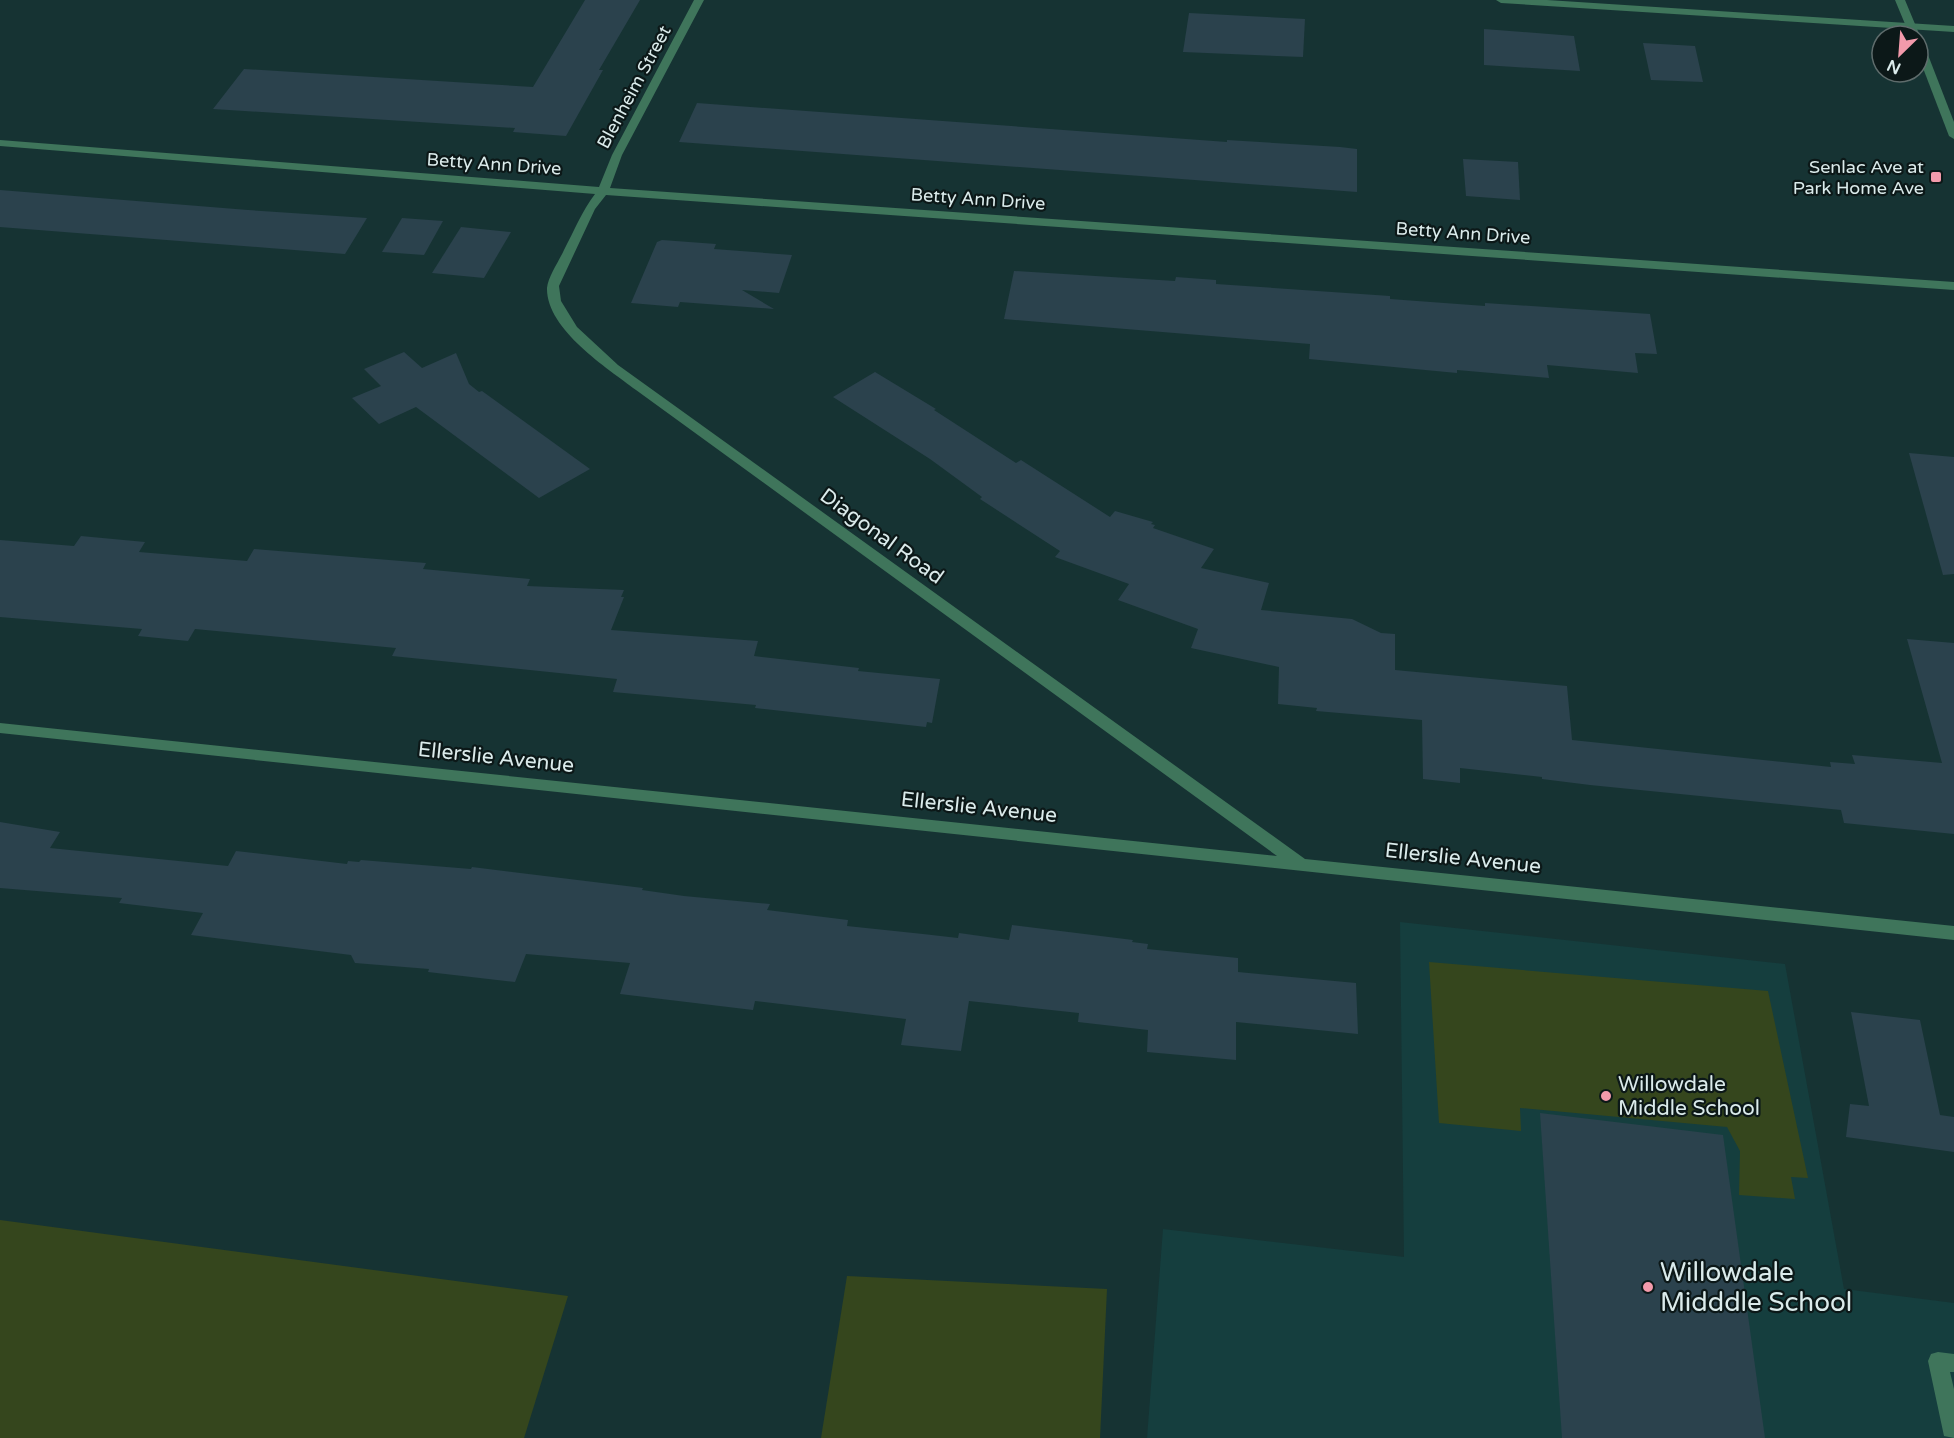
<svg xmlns="http://www.w3.org/2000/svg" width="1954" height="1438" font-family="'Varela Round',sans-serif">
	<rect width="100%" height="100%" fill="#163333"/>
	<path fill="#153e3e" d="M1400,922l385,42 59,325 110,14v135h-807l16,-209 241,28z"/>
	<g fill="#35461d">
		<path d="M1429,962l339,29 40,187 -17,-1 4,22 -56,-4 1,-44 -13,-24 -207,-19 1,23 -82,-8z"/>
		<path d="M0,1220l568,76 -44,142h-524z"/>
		<path d="M847,1276l260,13 -7,149h-279z"/>
	</g>
	<g fill="#2b424d">
		<path d="M585,0h55l-41,70h4l-37,66 -53,-4 2,-4 -302,-19 31,-40 289,18z"/>
		<path d="M1189,13l116,6 -2,38 -120,-5z"/>
		<path d="M1484,29l90,7 6,35 -96,-6z"/>
		<path d="M1643,43l52,3 8,36 -52,-2z"/>
		<path d="M697,103l530,39v-2l113,7 17,2v43l-678,-50z"/>
		<path d="M1463,159l55,3 2,38 -54,-4z"/>
		<path d="M0,190l248,20 119,8 -22,36 -76,-6 -269,-21z"/>
		<path d="M402,218l41,3 -19,34 -42,-3z"/>
		<path d="M461,227l50,5 -27,46 -52,-5z"/>
		<path d="M662,240l54,4 -2,5 78,6 -13,38 -37,-3 32,19 -94,-7 -2,5 -47,-4 26,-61z"/>
		<path d="M1014,271l161,10 1,-4 40,3v4l174,12v3l95,7v-3l165,11 7,40 -22,-1 3,20 -91,-8 2,13 -92,-8v3l-148,-14 1,-15 -306,-25z"/>
		<path d="M404,352l18,16 34,-15 13,31 10,8 3,-1 108,78 -51,29 -123,-91 -37,17 -27,-26 29,-12 -17,-17z"/>
		<path d="M875,372l61,37 -2,1 82,53 5,-3 89,57 5,-6 38,11 -2,2 4,1 -2,3 61,21 -13,19 68,15 -8,27 91,9 29,14 14,1v36l172,16 5,54 259,27 -1,-5 25,2 -3,-9 90,8 -35,-124 47,4v191l-110,-11 -3,-13 -251,-25 -48,-6v-2l-82,-9v15l-37,-4 -1,-59 -106,-9 1,-3 -39,-4 1,-37 -88,-19 7,-19 -80,-29 11,-16 -74,-27 5,-6 -80,-52 2,-2 -52,-38 -97,-62z"/>
		<path d="M1909,453l45,4v117l-11,1z"/>
		<path d="M81,536l64,6 -6,10 108,9 7,-12 172,14 -3,6 107,10 -3,7 97,4 -3,7h3l-13,33 147,11 -4,15 105,12 -1,3 82,8 -8,44 -5,-1 -1,5 -171,-19 1,-3 -143,-13 4,-13 -225,-23 4,-8 -201,-19 -7,12 -50,-5 4,-7 -142,-12v-77l74,6z"/>
		<path d="M0,822l60,10 -10,16 178,18 8,-15 111,13 1,-3 11,1 2,-2 110,9 1,-2 171,21 -1,2 42,6 86,8 -3,6 81,10 -1,6 76,8 35,4 1,-5 50,7 3,-15 121,15 -1,2 16,2 -1,5 91,9v14l118,11 2,51 -122,-12v38l-89,-8 1,-22 -70,-8 1,-9 -110,-12 -8,50 -60,-6 5,-26 -151,-18 -2,9 -133,-16 10,-31 -104,-9 -11,28 -87,-10 1,-3 -74,-6 -4,-8 -160,-20 12,-22 -84,-10 3,-5 -122,-10z"/>
		<path d="M1851,1012l69,8 20,95 14,2v35l-108,-15 4,-33 19,2z"/>
		<path d="M1540,1113l183,22 42,303h-203z"/>
	</g>
	<g fill="none" stroke-linecap="round" stroke-linejoin="round">
		<path fill="#3f755b" fill-rule="evenodd" d="M1938,1352l16,2v18h-4l4,17v49l-10,-2 -16,-75 3,-7z"/>
		<g fill="#3f755b" fill-rule="evenodd">
			<path d="M694,0h10l-82,155 -12,33 1344,94v8l-1348,-95 -11,14 -36,77 2,15 16,26 41,38 687,494 649,67v14l-1954,-207v-10l1277,133 -641,-466c-29,-22 -90,-61 -89,-102 1,-11 12,-27 17,-38 10,-19 18,-39 31,-56l-595,-48v-6l599,47 13,-32z"/>
			<path d="M1496,0h51l407,26v6l-453,-29z"/>
		</g>
		<g fill="#3f755b" fill-rule="evenodd">
			<path d="M1895,0h10l15,36 -1,2 -1,-2h-8z"/>
			<path d="M1918,39l5,3 31,80v17l-5,-3 -31,-81z"/>
		</g>
	</g>
	<g fill="#f39aab" stroke="#0c1818" stroke-width="2">
		<rect x="1930" y="171" width="12" height="12" rx="3"/>
		<circle cx="1606" cy="1096" r="6"/>
		<circle cx="1648" cy="1287" r="6"/>
	</g>
	<g text-anchor="middle" stroke-width="4.5" stroke-linejoin="round" paint-order="stroke">
		<g font-size="18" fill="#dbebeb" stroke="#0c1818">
			<text transform="translate(634 87) rotate(-62)" y="6">Blenheim Street</text>
			<text transform="translate(494 164) rotate(4)" y="6">Betty Ann Drive</text>
			<text transform="translate(978 199) rotate(4)" y="6">Betty Ann Drive</text>
			<text transform="translate(1463 233) rotate(4)" y="6">Betty Ann Drive</text>
		</g>
		<g font-size="18" fill="#dbebeb" stroke="#0c1818" text-anchor="end">
			<text x="1924" y="173">Senlac Ave at<tspan x="1924" dy="21">Park Home Ave</tspan></text>
		</g>
		<g font-size="21" fill="#dbebeb" stroke="#0c1818">
			<text transform="translate(882 536) rotate(36)" y="7">Diagonal Road</text>
			<text transform="translate(496 757) rotate(6)" y="7">Ellerslie Avenue</text>
			<text transform="translate(979 807) rotate(6)" y="7">Ellerslie Avenue</text>
			<text transform="translate(1463 858) rotate(6)" y="7">Ellerslie Avenue</text>
		</g>
		<g font-size="21" fill="#dbebeb" stroke="#0c1818" text-anchor="start">
			<text x="1618" y="1091">Willowdale<tspan x="1618" dy="24">Middle School</tspan></text>
		</g>
		<g font-size="26" fill="#dbebeb" stroke="#0c1818" text-anchor="start">
			<text x="1660" y="1281">Willowdale<tspan x="1660" dy="30">Midddle School</tspan></text>
		</g>
	</g>
	<g transform="translate(1900 54) rotate(205)"><circle r="28" fill="#0c1818" stroke="#5f6c6c" stroke-width="1.5"/>
	<path d="M0-4.5L10 22L0 15L-10 22Z" fill="#f39aab"/>
	<text y="-9" font-size="16" font-weight="bold" text-anchor="middle" fill="#dbebeb">N</text>
	</g>
</svg>
